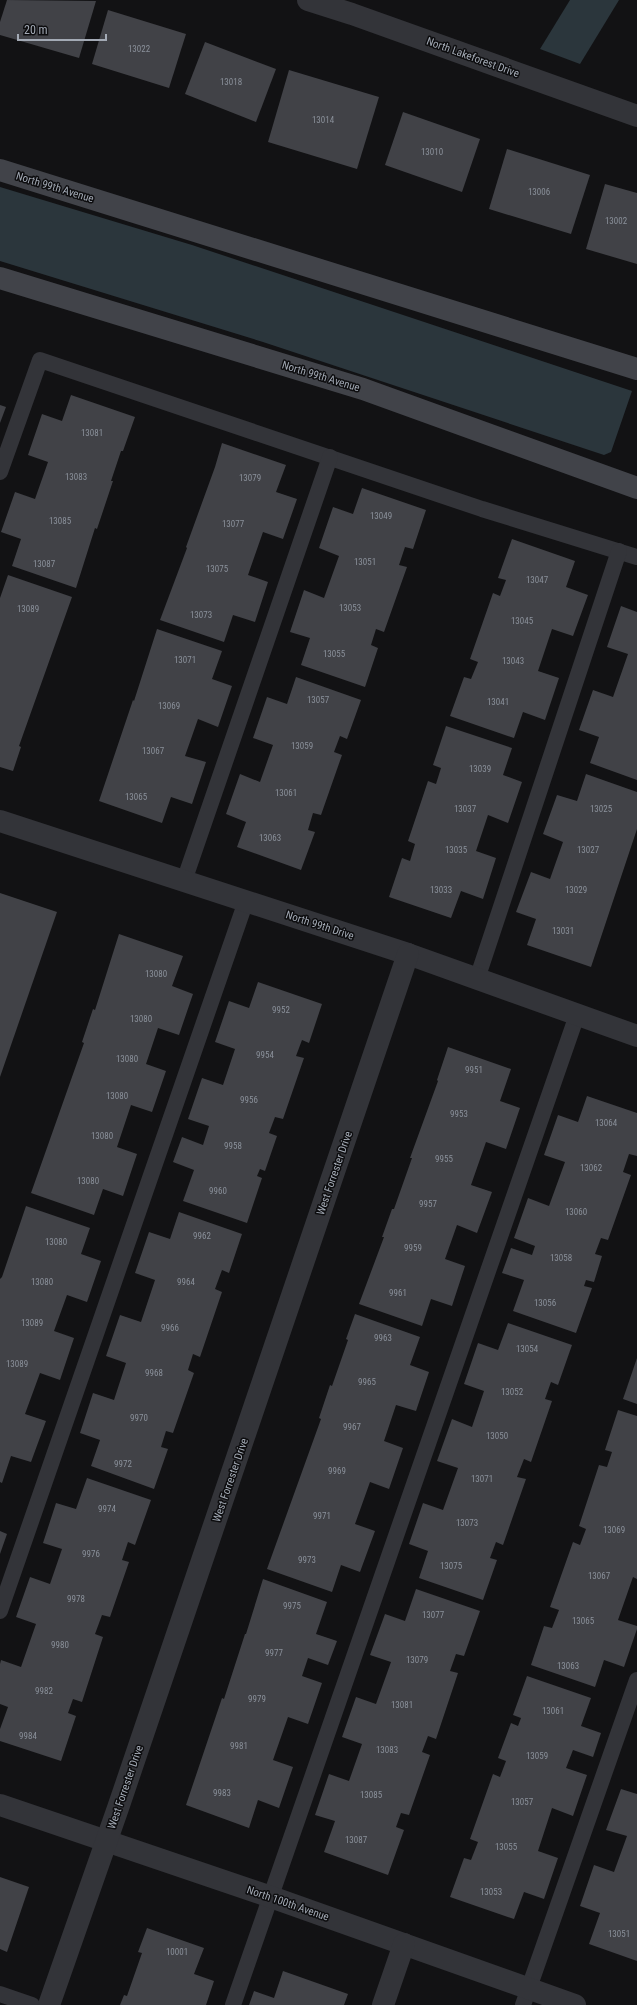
<svg xmlns="http://www.w3.org/2000/svg" width="637" height="2005" font-family="'Roboto Condensed',sans-serif">
	<rect width="100%" height="100%" fill="#121214"/>
	<g fill="#2b363c">
		<path d="M570,0h49l-39,64 -40,-15z"/>
		<path d="M0,187l192,58 440,146 -21,61 -7,3 -341,-113 -263,-81z"/>
	</g>
	<g fill="#414247">
		<path d="M7,0l89,1 -17,57 -79,-23v-13z"/>
		<path d="M108,10l78,24 -17,54 -77,-24z"/>
		<path d="M205,42l71,27 -20,53 -71,-28z"/>
		<path d="M289,70l90,27 -22,72 -89,-27z"/>
		<path d="M403,112l77,27 -18,53 -77,-27z"/>
		<path d="M507,149l83,26 -19,59 -82,-25z"/>
		<path d="M605,184l32,9v71l-51,-15z"/>
		<path d="M71,395l64,22 -12,34h-2l-10,30h2l-16,48 -2,-1 -19,60 -64,-22 9,-27 -20,-7 14,-40 20,7 13,-37 -20,-7 14,-41 20,7z"/>
		<path d="M0,405l6,2 -6,16z"/>
		<path d="M222,443l64,22 -10,27 21,7 -14,40 -20,-7 -15,43 20,7 -13,40 -22,-7 -9,27 -64,-22 27,-72 -1,-1 29,-80z"/>
		<path d="M362,488l64,22 -13,39 -8,-2 -6,18 8,2 -23,65 -8,-3 -5,16 7,3 -13,39 -64,-22 9,-27 -20,-6 14,-42 20,8 15,-42 -20,-8 14,-41 20,7z"/>
		<path d="M512,539l63,22 -9,26 22,8 -15,41 -21,-7 -14,42 21,7 -14,42 -22,-8 -9,26 -64,-22 14,-39 7,2 7,-17 -8,-3 23,-66 7,3 6,-16 -8,-2z"/>
		<path d="M8,575l64,22 -53,149 2,1 -8,24 -13,-4v-169z"/>
		<path d="M621,606l16,6v168l-47,-17 9,-26 -20,-7 14,-40 20,7 15,-43 -21,-7z"/>
		<path d="M157,629l65,22 -10,28 20,7 -14,41 -20,-8 -13,37 21,6 -14,42 -21,-7 -9,26 -63,-22 34,-101 1,1z"/>
		<path d="M296,677l65,23 -14,39 -7,-3 -6,16 8,3 -21,60 -8,-2 -5,17 7,2 -14,38 -64,-23 9,-25 -20,-8 14,-40 20,8 13,-37 -20,-7 14,-41 20,7z"/>
		<path d="M446,726l66,22 -9,27 19,7 -14,41 -20,-8 -12,36 20,7 -13,41 -22,-8 -10,27 -62,-21 13,-39 8,3 5,-17 -7,-3 20,-60 8,3 5,-16 -8,-3z"/>
		<path d="M586,774l51,18v37l-46,138 -64,-22 9,-26 -20,-7 15,-40 19,7 13,-37 -20,-8 14,-39 20,6z"/>
		<path d="M0,893l57,19 -57,165z"/>
		<path d="M119,934l64,22 -11,30 21,8 -14,41 -21,-7 -12,36 20,7 -14,41 -21,-7 -14,42 20,7 -14,42 -20,-7 -9,26 -63,-22 53,-150 -2,-1 11,-33 2,1z"/>
		<path d="M258,982l64,22 -13,39 -7,-3 -6,16 8,2 -21,61 -8,-2 -6,16 8,3 -12,35 -5,-2 -3,7 5,2 -15,45 -64,-22 11,-31 -21,-8 9,-25 21,8 6,-19 -21,-7 14,-41 21,7 12,-36 -20,-7 14,-41 20,7z"/>
		<path d="M448,1047l63,22 -11,32 20,7 -14,41 -20,-7 -15,43 21,7 -15,41 -20,-8 -12,34 20,7 -13,40 -21,-7 -9,27 -63,-22 25,-67h-2l10,-28h2l18,-51h-2l28,-77 -1,-1z"/>
		<path d="M587,1096l50,17v43l-8,-2 -6,18 8,3 -23,65 -7,-2 -6,16 7,2 -8,26 -8,-2 -2,6 8,2 -16,45 -63,-22 11,-31 -22,-7 9,-25 21,7 3,-9 -21,-8 14,-40 21,8 16,-44 -21,-7 14,-40 20,7z"/>
		<path d="M26,1206l64,22 -9,26 20,7 -14,41 -20,-7 -13,36 20,7 -14,42 -20,-7 -15,41 21,7 -15,41 -20,-6 -9,27 -2,-1v-203l2,-2z"/>
		<path d="M179,1212l63,22 -13,39 -7,-3 -7,19 7,3 -22,65 -7,-3 -5,16 6,3 -21,60 -7,-2 -5,16 7,2 -14,40 -63,-23 9,-26 -20,-7 13,-40 21,7 12,-37 -20,-7 14,-41 21,7 14,-42 -20,-7 14,-41 21,7z"/>
		<path d="M355,1314l65,23 -10,28 19,7 -13,39 -20,-6 -12,36 19,7 -14,41 -19,-7 -15,42 20,7 -15,41 -19,-7 -9,27 -65,-23 54,-150 -2,-1 11,-33 2,1 16,-46 -2,-1z"/>
		<path d="M508,1323l64,22 -14,40 -7,-3 -6,17 7,2 -21,61 -7,-3 -7,18 9,2 -23,66 -7,-3 -6,16 7,2 -14,40 -64,-22 9,-27 -19,-7 14,-41 20,7 15,-42 -21,-7 15,-42 20,8 12,-36 -20,-7 14,-41 20,7z"/>
		<path d="M637,1358v46l-14,-5z"/>
		<path d="M618,1410l19,6v163l-4,-2 -15,43 19,6v3l-13,38 -20,-7 -9,27 -64,-22 13,-39 8,2 7,-18 -9,-3 23,-65 7,3 6,-16 -7,-3 20,-61 8,2 5,-15 -7,-2z"/>
		<path d="M87,1478l64,22 -16,45 -7,-3 -6,18 7,2 -19,55 -8,-2 -7,19 8,3 -21,65 -9,-3 -5,14 8,3 -15,45 -61,-20v-12l8,-22 -8,-3v-40l1,-4 20,7 15,-43 -20,-7 14,-40 20,7 12,-35 -19,-6 13,-40 20,6z"/>
		<path d="M0,1531l7,3 -7,20z"/>
		<path d="M263,1579l64,23 -11,32 21,7 -9,24 -20,-7 -6,18 20,7 -14,41 -20,-7 -15,43 20,7 -14,41 -21,-8 -9,28 -63,-23 36,-107 2,1 21,-65h1z"/>
		<path d="M416,1589l64,22 -16,45 -8,-2 -6,17 8,2 -22,66 -8,-3 -6,16 8,3 -21,60 -8,-2 -5,14 8,3 -16,45 -64,-23 11,-31 -20,-6 14,-41 20,7 13,-37 -20,-7 14,-40 20,7 15,-42 -21,-7 15,-41 20,7z"/>
		<path d="M527,1676l64,22 -10,28 20,7 -8,24 -20,-7 -7,18 21,7 -14,41 -21,-8 -14,43 20,7 -14,41 -20,-7 -10,27 -64,-22 14,-39 7,2 7,-18 -8,-3 23,-65 7,3 6,-16 -8,-3 13,-35 7,3 3,-8 -8,-3z"/>
		<path d="M621,1789l16,5v167l-48,-17 11,-31 -20,-7 14,-41 20,7 13,-36 -21,-6z"/>
		<path d="M0,1877l29,10 -22,65 -7,-3z"/>
		<path d="M147,1928l57,20 -10,26 20,7 -8,24h-86l4,-10 3,1 15,-43 -4,-1z"/>
		<path d="M283,1971l65,23 -4,11h-95l5,-14 20,7z"/>
	</g>
	<g fill="none" stroke-linecap="round" stroke-linejoin="round">
		<g stroke="#333439" stroke-width="16">
			<path d="M0,472l40,-112 442,149 155,48"/>
			<path d="M184,881l146,-424"/>
			<path d="M477,979l142,-428"/>
			<path d="M0,1611l246,-710"/>
			<path d="M0,1994l32,11"/>
			<path d="M233,2005l344,-990"/>
			<path d="M523,2005l114,-325"/>
		</g>
		<g stroke="#333439" stroke-width="22">
			<path d="M308,0l44,14 285,102"/>
			<path d="M0,821l408,133 229,82"/>
			<path d="M0,1805l271,92 304,108"/>
			<path d="M49,2005l69,-197 290,-854"/>
			<path d="M383,2005l21,-61"/>
		</g>
		<g stroke="#414349" stroke-width="22">
			<path d="M0,170l637,199"/>
			<path d="M0,278l363,111 274,99"/>
		</g>
	</g>
	<g text-anchor="middle" stroke-width="3" stroke-linejoin="round" paint-order="stroke">
		<g font-size="9" fill="#8a909a">
			<text x="139" y="52">13022</text>
			<text x="231" y="85">13018</text>
			<text x="323" y="123">13014</text>
			<text x="432" y="155">13010</text>
			<text x="539" y="195">13006</text>
			<text x="616" y="224">13002</text>
			<text x="92" y="436">13081</text>
			<text x="76" y="480">13083</text>
			<text x="250" y="481">13079</text>
			<text x="381" y="519">13049</text>
			<text x="60" y="524">13085</text>
			<text x="233" y="527">13077</text>
			<text x="365" y="565">13051</text>
			<text x="44" y="567">13087</text>
			<text x="217" y="572">13075</text>
			<text x="537" y="583">13047</text>
			<text x="350" y="611">13053</text>
			<text x="28" y="612">13089</text>
			<text x="201" y="618">13073</text>
			<text x="522" y="624">13045</text>
			<text x="334" y="657">13055</text>
			<text x="185" y="663">13071</text>
			<text x="513" y="664">13043</text>
			<text x="318" y="703">13057</text>
			<text x="498" y="705">13041</text>
			<text x="169" y="709">13069</text>
			<text x="302" y="749">13059</text>
			<text x="153" y="754">13067</text>
			<text x="480" y="772">13039</text>
			<text x="286" y="796">13061</text>
			<text x="136" y="800">13065</text>
			<text x="465" y="812">13037</text>
			<text x="601" y="812">13025</text>
			<text x="270" y="841">13063</text>
			<text x="456" y="853">13035</text>
			<text x="588" y="853">13027</text>
			<text x="441" y="893">13033</text>
			<text x="576" y="893">13029</text>
			<text x="563" y="934">13031</text>
			<text x="156" y="977">13080</text>
			<text x="281" y="1013">9952</text>
			<text x="141" y="1022">13080</text>
			<text x="265" y="1058">9954</text>
			<text x="127" y="1062">13080</text>
			<text x="474" y="1073">9951</text>
			<text x="117" y="1099">13080</text>
			<text x="249" y="1103">9956</text>
			<text x="459" y="1117">9953</text>
			<text x="606" y="1126">13064</text>
			<text x="102" y="1139">13080</text>
			<text x="233" y="1149">9958</text>
			<text x="444" y="1162">9955</text>
			<text x="591" y="1171">13062</text>
			<text x="88" y="1184">13080</text>
			<text x="218" y="1194">9960</text>
			<text x="428" y="1207">9957</text>
			<text x="576" y="1215">13060</text>
			<text x="202" y="1239">9962</text>
			<text x="56" y="1245">13080</text>
			<text x="413" y="1251">9959</text>
			<text x="561" y="1261">13058</text>
			<text x="42" y="1285">13080</text>
			<text x="186" y="1285">9964</text>
			<text x="398" y="1296">9961</text>
			<text x="545" y="1306">13056</text>
			<text x="32" y="1326">13089</text>
			<text x="170" y="1331">9966</text>
			<text x="383" y="1341">9963</text>
			<text x="527" y="1352">13054</text>
			<text x="17" y="1367">13089</text>
			<text x="154" y="1376">9968</text>
			<text x="367" y="1385">9965</text>
			<text x="512" y="1395">13052</text>
			<text x="139" y="1421">9970</text>
			<text x="352" y="1430">9967</text>
			<text x="497" y="1439">13050</text>
			<text x="123" y="1467">9972</text>
			<text x="337" y="1474">9969</text>
			<text x="482" y="1482">13071</text>
			<text x="107" y="1512">9974</text>
			<text x="322" y="1519">9971</text>
			<text x="467" y="1526">13073</text>
			<text x="614" y="1533">13069</text>
			<text x="91" y="1557">9976</text>
			<text x="307" y="1563">9973</text>
			<text x="451" y="1569">13075</text>
			<text x="599" y="1579">13067</text>
			<text x="76" y="1602">9978</text>
			<text x="292" y="1609">9975</text>
			<text x="433" y="1618">13077</text>
			<text x="583" y="1624">13065</text>
			<text x="60" y="1648">9980</text>
			<text x="274" y="1656">9977</text>
			<text x="417" y="1663">13079</text>
			<text x="568" y="1669">13063</text>
			<text x="44" y="1694">9982</text>
			<text x="257" y="1702">9979</text>
			<text x="402" y="1708">13081</text>
			<text x="553" y="1714">13061</text>
			<text x="28" y="1739">9984</text>
			<text x="239" y="1749">9981</text>
			<text x="387" y="1753">13083</text>
			<text x="537" y="1759">13059</text>
			<text x="222" y="1796">9983</text>
			<text x="371" y="1798">13085</text>
			<text x="522" y="1805">13057</text>
			<text x="356" y="1843">13087</text>
			<text x="506" y="1850">13055</text>
			<text x="491" y="1895">13053</text>
			<text x="619" y="1937">13051</text>
			<text x="177" y="1955">10001</text>
		</g>
		<g font-size="11" fill="#a3aab5" stroke="#0d0d0f">
			<text transform="translate(473 57) rotate(20)" y="4">North Lakeforest Drive</text>
			<text transform="translate(55 187) rotate(17)" y="4">North 99th Avenue</text>
			<text transform="translate(321 376) rotate(17)" y="4">North 99th Avenue</text>
			<text transform="translate(320 925) rotate(18)" y="4">North 99th Drive</text>
			<text transform="translate(334 1173) rotate(-71)" y="4">West Forrester Drive</text>
			<text transform="translate(230 1480) rotate(-71)" y="4">West Forrester Drive</text>
			<text transform="translate(125 1787) rotate(-71)" y="4">West Forrester Drive</text>
			<text transform="translate(288 1903) rotate(19)" y="4">North 100th Avenue</text>
		</g>
	</g>
	<path d="M18 34v6h88v-6" fill="none" stroke="#a3aab5" stroke-width="2"/>
	<text x="24" y="34" font-size="12" fill="#a3aab5" stroke="#0d0d0f" stroke-width="3" paint-order="stroke">20 m</text>
</svg>
